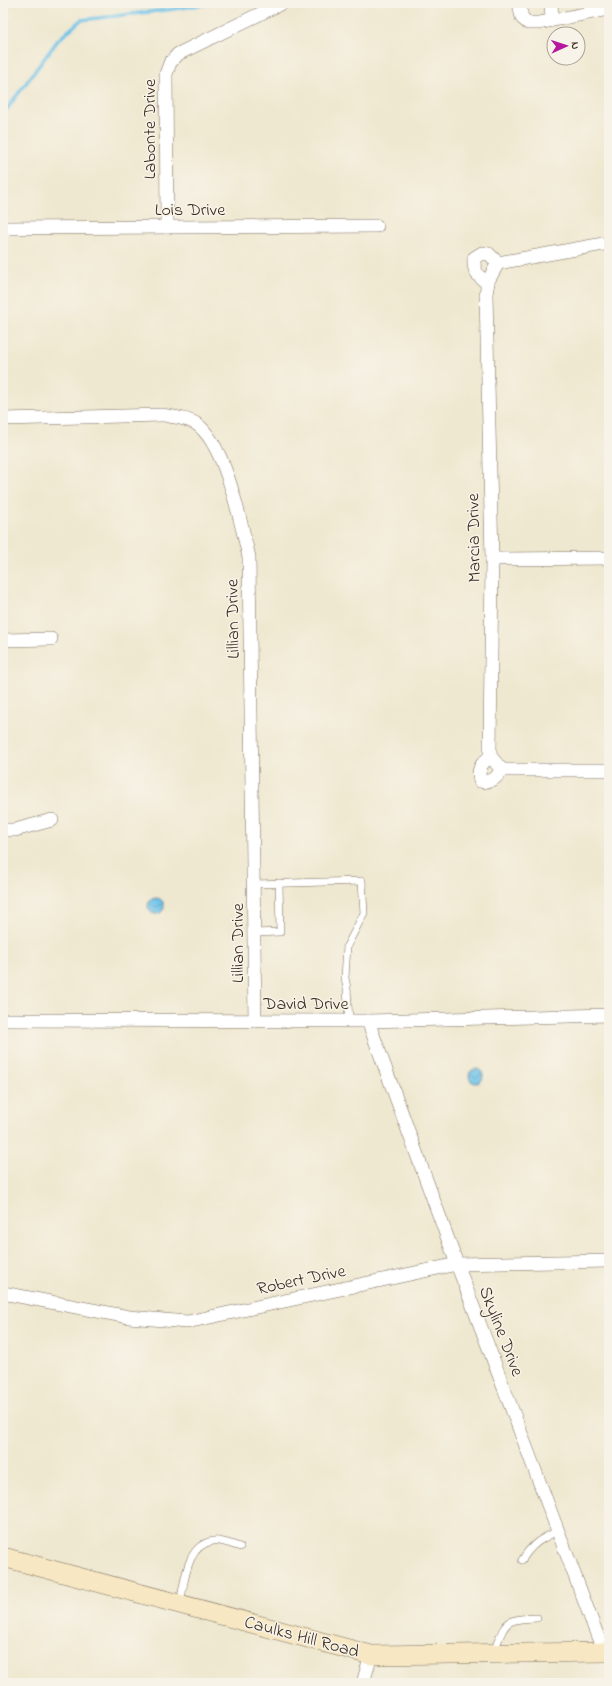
<svg xmlns="http://www.w3.org/2000/svg" width="612" height="1686" font-family="'Indie Flower',sans-serif">
	<defs>
		<pattern id="water-waves" width="16" height="10" patternUnits="userSpaceOnUse"><rect width="16" height="10" fill="#6dc2ea"/><path d="M0 5q4-4 8 0t8 0" fill="none" stroke="#5b9ebd"/></pattern>
	</defs>
	<rect width="100%" height="100%" fill="#f7f3e8"/>
	<filter id="ink" filterUnits="userSpaceOnUse"><feTurbulence type="fractalNoise" baseFrequency=".025" numOctaves="2"/><feDisplacementMap in="SourceGraphic" scale="8" xChannelSelector="R" yChannelSelector="G"/><feConvolveMatrix kernelMatrix="1 2 1 2 8 2 1 2 1" color-interpolation-filters="sRGB"/></filter>
	<filter id="wash" filterUnits="userSpaceOnUse"><feTurbulence type="fractalNoise" baseFrequency=".012" numOctaves="4" result="noise"/><feDisplacementMap in="SourceGraphic" scale="16" xChannelSelector="R" yChannelSelector="G"/><feGaussianBlur stdDeviation="0.9" result="paint"/><feColorMatrix in="noise" values="0 0 0 0 0 0 0 0 0 0 0 0 0 0 0 0 0 1.4 0 .05"/><feComposite in="paint" operator="in"/></filter>
	<g filter="url(#wash)">
		<rect width="100%" height="100%" fill="#efe8d0"/>
		<g fill="url(#water-waves)" stroke="#547684">
			<circle cx="156" cy="906" r="8"/>
			<circle cx="476" cy="1076" r="7"/>
		</g>
		<g fill="none" stroke-linecap="round" stroke-linejoin="round">
			<path stroke="#6dc2ea" stroke-width="3.5" d="M3,114l55,-74 23,-20 93,-11 38,-6"/>
		</g>
	</g>
	<g filter="url(#ink)">
		<g fill="none" stroke-linecap="round" stroke-linejoin="round">
			<defs>
				<g id="lane">
					<path d="M254,884l108,-3 2,32 -17,33 -2,32 2,10 2,33"/>
					<path d="M255,933l25,-1 -1,-49"/>
					<path d="M522,1560c10,-16 18,-21 36,-29"/>
					<path d="M180,1603c5,-22 6,-58 33,-62 7,-2 20,4 27,6"/>
					<path d="M494,1651c12,-29 9,-32 43,-33"/>
				</g>
				<g id="street">
					<path d="M519,3l3,15 6,5h11l70,-14"/>
					<path d="M551,3l1,17"/>
					<path d="M167,227l-1,-153 4,-11 8,-9 104,-51"/>
					<path d="M3,228l374,-2"/>
					<path d="M498,263l-10,18 -2,13 6,265 -2,194 1,4 11,13h107"/>
					<path d="M498,263l111,-20"/>
					<path d="M488,284c-10,-8 -15,-12 -14,-26l8,-5 7,1 9,9"/>
					<path d="M3,419l160,-4c10,2 23,3 32,8 30,18 46,101 54,134l6,464"/>
					<path d="M492,559l117,-1"/>
					<path d="M3,640l48,-1"/>
					<path d="M491,757c-10,5 -14,13 -11,24 12,2 15,-2 22,-11"/>
					<path d="M3,830h12l37,-10"/>
					<path d="M3,1020l365,1 241,-6"/>
					<path d="M368,1021l89,243 147,389"/>
					<path d="M3,1293l126,24 58,5 270,-58 152,-3"/>
					<path d="M363,1683l8,-28"/>
				</g>
				<path id="secondary" d="M3,1557l368,98 238,-3"/>
			</defs>
			<use href="#lane" stroke="#7a6c5c" stroke-width="8"/>
			<use href="#street" stroke="#7a6c5c" stroke-width="14"/>
			<use href="#secondary" stroke="#7a6c5c" stroke-width="20"/>
			<use href="#lane" stroke="#fff" stroke-width="7"/>
			<use href="#street" stroke="#fff" stroke-width="13"/>
			<use href="#secondary" stroke="#f7e8c3" stroke-width="19"/>
		</g>
	</g>
	<g text-anchor="middle" stroke-width="3" stroke-linejoin="round" paint-order="stroke">
		<g font-size="18" fill="#3b2a1e" stroke="#f7f3e8">
			<text transform="translate(149 129) rotate(-90)" y="6">Labonte Drive</text>
			<text x="190" y="215">Lois Drive</text>
			<text transform="translate(473 538) rotate(-91)" y="6">Marcia Drive</text>
			<text transform="translate(232 619) rotate(-91)" y="6">Lillian Drive</text>
			<text transform="translate(237 943) rotate(-90)" y="6">Lillian Drive</text>
			<text x="306" y="1009">David Drive</text>
			<text transform="translate(301 1279) rotate(-12)" y="6">Robert Drive</text>
			<text transform="translate(502 1331) rotate(69)" y="6">Skyline Drive</text>
			<text transform="translate(302 1636) rotate(15)" y="6">Caulks Hill Road</text>
		</g>
	</g>
	<rect width="612" height="1686" fill="none" stroke="#f7f3e8" stroke-width="16"/>
	<g transform="translate(566 46) rotate(87)"><circle r="19" fill="#f7f3e8" stroke="#aca397"/>
	<path d="M0-3L7 15L0 10L-7 15Z" fill="#b5179e"/>
	<text y="-6" font-size="11" font-weight="bold" text-anchor="middle" fill="#3b2a1e">N</text>
	</g>
</svg>
